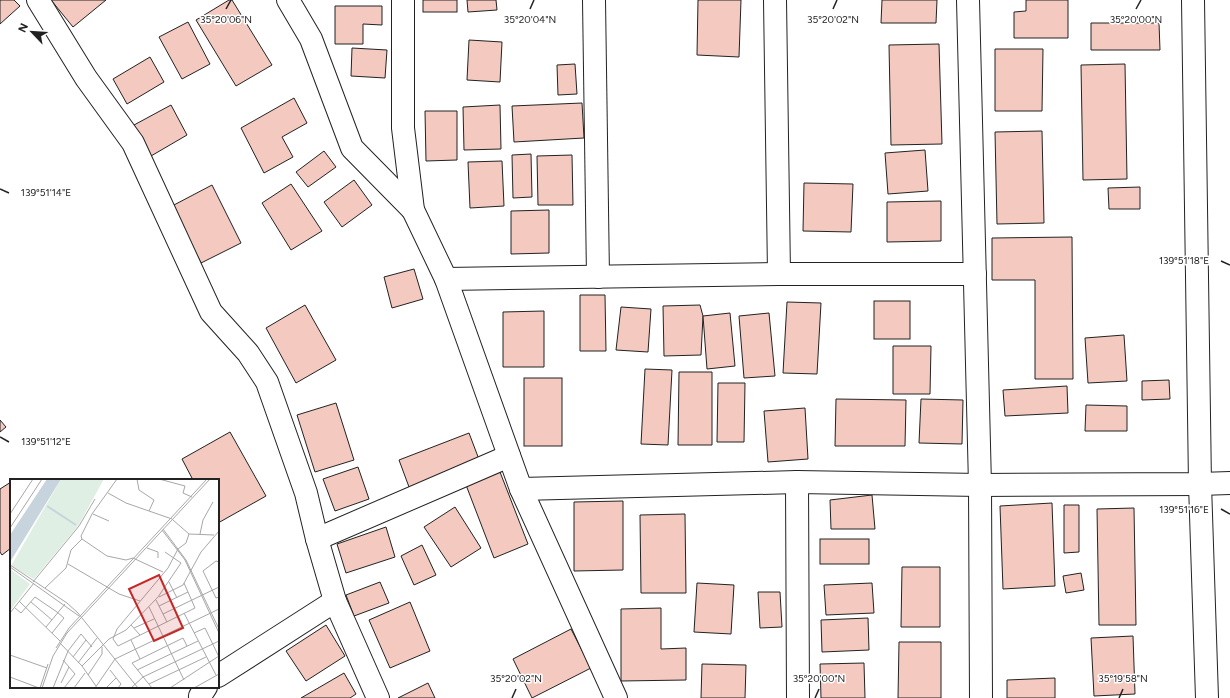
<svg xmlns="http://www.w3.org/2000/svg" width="1230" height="698" font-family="Figtree,sans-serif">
	<rect width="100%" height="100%" fill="#fff"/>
	<g fill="#f3c9c0" stroke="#222">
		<path d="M0,0h14l6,6 -20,18z"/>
		<path d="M51,0h55l-33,27z"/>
		<path d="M229,0h3l40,65 -36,21 -40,-66z"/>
		<rect x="423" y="0" width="34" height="12"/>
		<path d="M467,0h29l1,10 -29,2z"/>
		<path d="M698,0h43l-2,57 -42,-2z"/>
		<path d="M882,0h55l-1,23h-55z"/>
		<path d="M1026,0h42v38h-54v-26l12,-1z"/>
		<path d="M335,6h47v19l-19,-1v20h-28z"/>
		<path d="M188,22l22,42 -28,15 -23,-42z"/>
		<path d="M1091,23h68l1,27h-69z"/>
		<path d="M469,40l33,2 -2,40 -33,-2z"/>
		<path d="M939,44l3,100 -51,1 -2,-100z"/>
		<path d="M352,48l35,2 -2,28 -34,-2z"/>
		<path d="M995,49h48l-1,62h-47z"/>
		<path d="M150,57l14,25 -37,22 -14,-25z"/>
		<path d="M575,64l2,30 -19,1 -1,-30z"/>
		<path d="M1125,64l2,115 -44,1 -2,-115z"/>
		<path d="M294,98l13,25 -25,14 11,20 -29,16 -23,-45z"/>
		<path d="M582,103l2,35 -70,4 -2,-36z"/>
		<path d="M171,105l16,30 -36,21 -17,-31z"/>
		<path d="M500,105l1,44 -37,1 -1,-43z"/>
		<path d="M425,111h32v49l-31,1z"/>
		<path d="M1042,131l2,92 -47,1 -2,-92z"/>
		<path d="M925,150l3,41 -40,3 -3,-41z"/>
		<path d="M324,151l12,16 -28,20 -12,-15z"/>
		<path d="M531,154l1,43 -19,1 -1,-43z"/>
		<path d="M572,155l1,50h-35l-1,-49z"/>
		<path d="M502,161l2,45 -34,2 -2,-46z"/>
		<path d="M354,180l18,25 -30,22 -18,-25z"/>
		<path d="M804,183l49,1 -2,48 -48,-1z"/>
		<path d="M291,184l31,47 -31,19 -29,-47z"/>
		<path d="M212,185l29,58 -40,20 -29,-57z"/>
		<path d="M1140,187v22h-31l-1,-21z"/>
		<path d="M941,201v40l-54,1v-40z"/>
		<path d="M549,210v43l-38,1v-43z"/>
		<path d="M1072,237l1,142h-38v-99h-43v-42z"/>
		<path d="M414,269l9,30 -31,9 -8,-31z"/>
		<path d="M580,295h25l1,56h-26z"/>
		<rect x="874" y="301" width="36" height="38"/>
		<path d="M787,302l34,1 -4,71 -34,-1z"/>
		<path d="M305,305l31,55 -40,23 -30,-55z"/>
		<path d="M700,305l3,11 -2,39 -37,1 -1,-50z"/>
		<path d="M621,307l30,2 -3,43 -32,-2z"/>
		<path d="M544,311v56h-41v-55z"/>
		<path d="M730,313l5,53 -28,3 -4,-53z"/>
		<path d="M769,313l6,63 -31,2 -5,-62z"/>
		<path d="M1124,335l3,46 -39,2 -3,-45z"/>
		<path d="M893,346h38l-1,48h-37z"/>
		<path d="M645,369l27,1 -4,75 -27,-1z"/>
		<path d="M679,372h33v73h-34z"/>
		<rect x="524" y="378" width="38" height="68"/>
		<path d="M1169,380l1,19 -28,1v-19z"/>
		<path d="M718,383h27l-1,59h-27z"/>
		<path d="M1067,386l1,27 -63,3 -2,-26z"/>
		<path d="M836,399l70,1 -1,46h-70z"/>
		<path d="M921,399l42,1 -1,44 -43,-1z"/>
		<path d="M336,403l18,57 -39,12 -18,-57z"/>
		<path d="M1086,405l41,1v25h-42z"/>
		<path d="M805,408l3,51 -40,3 -4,-51z"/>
		<path d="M0,420l6,7 -6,5z"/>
		<path d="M230,432l36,64 -48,27v-43h-25l-11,-21z"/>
		<path d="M469,433l11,29 -71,25 -10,-27z"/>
		<path d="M358,467l11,32 -34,12 -12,-32z"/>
		<path d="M500,472l28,72 -34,14 -28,-73z"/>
		<path d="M11,482v66l-9,7 -2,-3v-63z"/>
		<path d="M872,495l3,34h-44l-1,-29z"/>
		<path d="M623,501v69l-49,1v-69z"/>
		<path d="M1052,503l3,83 -52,3 -3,-83z"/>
		<path d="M1064,505h15v47l-15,1z"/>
		<path d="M455,507l26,41 -30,19 -27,-40z"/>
		<path d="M1134,508l2,117h-37l-2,-116z"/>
		<path d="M685,514l1,79h-45l-1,-78z"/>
		<path d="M386,527l9,30 -49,16 -9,-29z"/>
		<rect x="820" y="539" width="49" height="25"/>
		<path d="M422,545l14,30 -22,10 -13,-29z"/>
		<path d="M902,567h38v60h-39z"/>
		<path d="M1081,573l3,17 -18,3 -3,-17z"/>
		<path d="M380,582l9,21 -35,13 -8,-21z"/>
		<path d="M697,583l37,2 -3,49 -37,-2z"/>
		<path d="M872,583l2,30 -48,2 -2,-30z"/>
		<path d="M758,592h22l2,35 -22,1z"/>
		<path d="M410,602l20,49 -40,17 -21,-48z"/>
		<path d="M661,608v41l25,-1v32l-65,1v-72z"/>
		<path d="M868,618l1,32 -47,2 -1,-32z"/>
		<path d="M326,625l19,31 -39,25 -20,-30z"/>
		<path d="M571,629l20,39 -59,30 -19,-39z"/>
		<path d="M1133,636l2,58 -41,2 -3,-58z"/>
		<path d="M899,642h42v56h-43z"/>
		<path d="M864,663l1,35h-44l-1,-34z"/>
		<path d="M702,664l44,1 -1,33h-44z"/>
		<path d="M344,673l12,21 -6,4h-49z"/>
		<path d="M1055,678v20h-48v-18z"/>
		<path d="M428,683l7,15h-37z"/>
	</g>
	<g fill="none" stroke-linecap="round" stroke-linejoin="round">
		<defs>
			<g id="minor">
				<path d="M38,0l48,78 47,65 78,169 37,41 19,29 39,111 11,46 18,62 43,97"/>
				<path d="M288,0l23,39 41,109 61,62"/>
				<path d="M403,0v128l10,82 33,69 75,210 95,209"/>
				<path d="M594,0l4,277"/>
				<path d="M775,0l4,274"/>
				<path d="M968,0l12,485 1,213"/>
				<path d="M1193,0l7,484 7,214"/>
				<path d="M446,279l333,-5h196"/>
				<path d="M797,482l1,216"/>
				<path d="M521,489l276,-7 183,3 220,-1 30,-1"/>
				<path d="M317,539l192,-83"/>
				<path d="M218,676l117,-75"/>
				<path d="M201,698l-1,-2 6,-9"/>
			</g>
		</defs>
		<use href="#minor" stroke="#222" stroke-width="24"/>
		<use href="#minor" stroke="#fff" stroke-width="22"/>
	</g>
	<path fill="none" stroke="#222" stroke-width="1.5" d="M226,9l5,-9M530,9l4,-9M833,9l4,-9M1136,9l5,-9M0,189l9,4M1221,261l9,4M0,437l9,5M1221,509l9,5M512,698l4,-9M815,698l4,-9M1119,698l4,-9"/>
	<g transform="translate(10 479)">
		<rect width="209" height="209" fill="#fff"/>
		<path d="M51,0h43l-26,47 -44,53 -23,-13zM0,90l20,15 -20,27z" fill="#e0efe3"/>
		<path d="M37,0h14l-51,83v-27z" fill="#c7d3dd"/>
		<path fill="none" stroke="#c7d3dd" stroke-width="2" d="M37,27l29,19"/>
		<path fill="none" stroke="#a7a7a7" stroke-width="1" d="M127,0l2,11 15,10 -5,11M149,0l26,7 -2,7 9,4M98,14l18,10 46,16M0,35l23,-35M83,35l16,7M163,41l16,14 25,1M0,49l32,-49M153,50l23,31 33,69M152,51l23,30 34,73M190,55l3,-14 10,-18M72,60l25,17 19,4 7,-2 30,14M137,69l11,4v6M209,83l-3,-1 -13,10 13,27 3,-1M58,85l51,30 21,7M0,86l57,38 11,10 60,75M0,88l69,49M23,103l46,-56 16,-27M159,103l8,16M35,109l21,-20 5,-18 11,-11 -1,-3 11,-22 25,-35M149,118l24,-12 18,-33 18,-21M146,121l11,22M9,122l41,40M21,123l21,18M149,127l29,-14M139,128l35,73M5,129l6,5 14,-16 22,15 7,6 -12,15M0,134l24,-30M174,134l32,62M153,135l56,-27M121,146l9,10M36,148l19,-23M124,149l20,-9M184,154l11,-5 14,29M103,160l4,-10 51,-61 10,-19 8,-6 3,-9M103,160l5,7 77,-38 -11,-25M121,161l9,19M50,164l22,23 14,20M46,169l13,-20 138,-149M0,176l37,13M63,178l13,-17M53,181l12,14 -11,14M68,184l19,-25M72,187l27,-27 17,-9 32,-33 23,-34 -16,-11M100,191l11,14 -3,4M127,191l61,-29M78,196l14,-21v-7M0,198l29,11M51,204l8,-16M139,205l57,-27M30,209l8,-24M32,209l11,-32 14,-23 143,-154M43,209l15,-37 13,-17 11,13M64,209l11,-15M85,209l20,-29 104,-50M96,209l10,-10M121,209l12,-11 76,-36M142,209l-20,-25 51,-25 4,8M160,209l49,-32M184,209l25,-14"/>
		<path fill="#c62828" fill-opacity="0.15" stroke="#c62828" stroke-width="2" d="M149,96l24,53 -29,13 -25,-52z"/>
		<rect width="209" height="209" fill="none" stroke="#222" stroke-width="2"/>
	</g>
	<g font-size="10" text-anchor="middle" fill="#222" stroke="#fff" stroke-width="3" stroke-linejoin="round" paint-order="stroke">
		<text x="226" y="23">35°20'06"N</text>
		<text x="530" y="23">35°20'04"N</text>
		<text x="833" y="23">35°20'02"N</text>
		<text x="1136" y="23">35°20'00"N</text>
		<text x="46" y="196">139°51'14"E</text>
		<text x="1184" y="264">139°51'18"E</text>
		<text x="46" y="445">139°51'12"E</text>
		<text x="1184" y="513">139°51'16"E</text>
		<text x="516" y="682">35°20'02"N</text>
		<text x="819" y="682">35°20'00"N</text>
		<text x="1123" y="682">35°19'58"N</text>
	</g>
	<g transform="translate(32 32) rotate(295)" stroke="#ffffff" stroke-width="3" paint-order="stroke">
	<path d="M0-3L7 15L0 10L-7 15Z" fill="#222222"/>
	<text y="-6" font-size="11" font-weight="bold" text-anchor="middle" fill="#222222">N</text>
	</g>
</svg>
